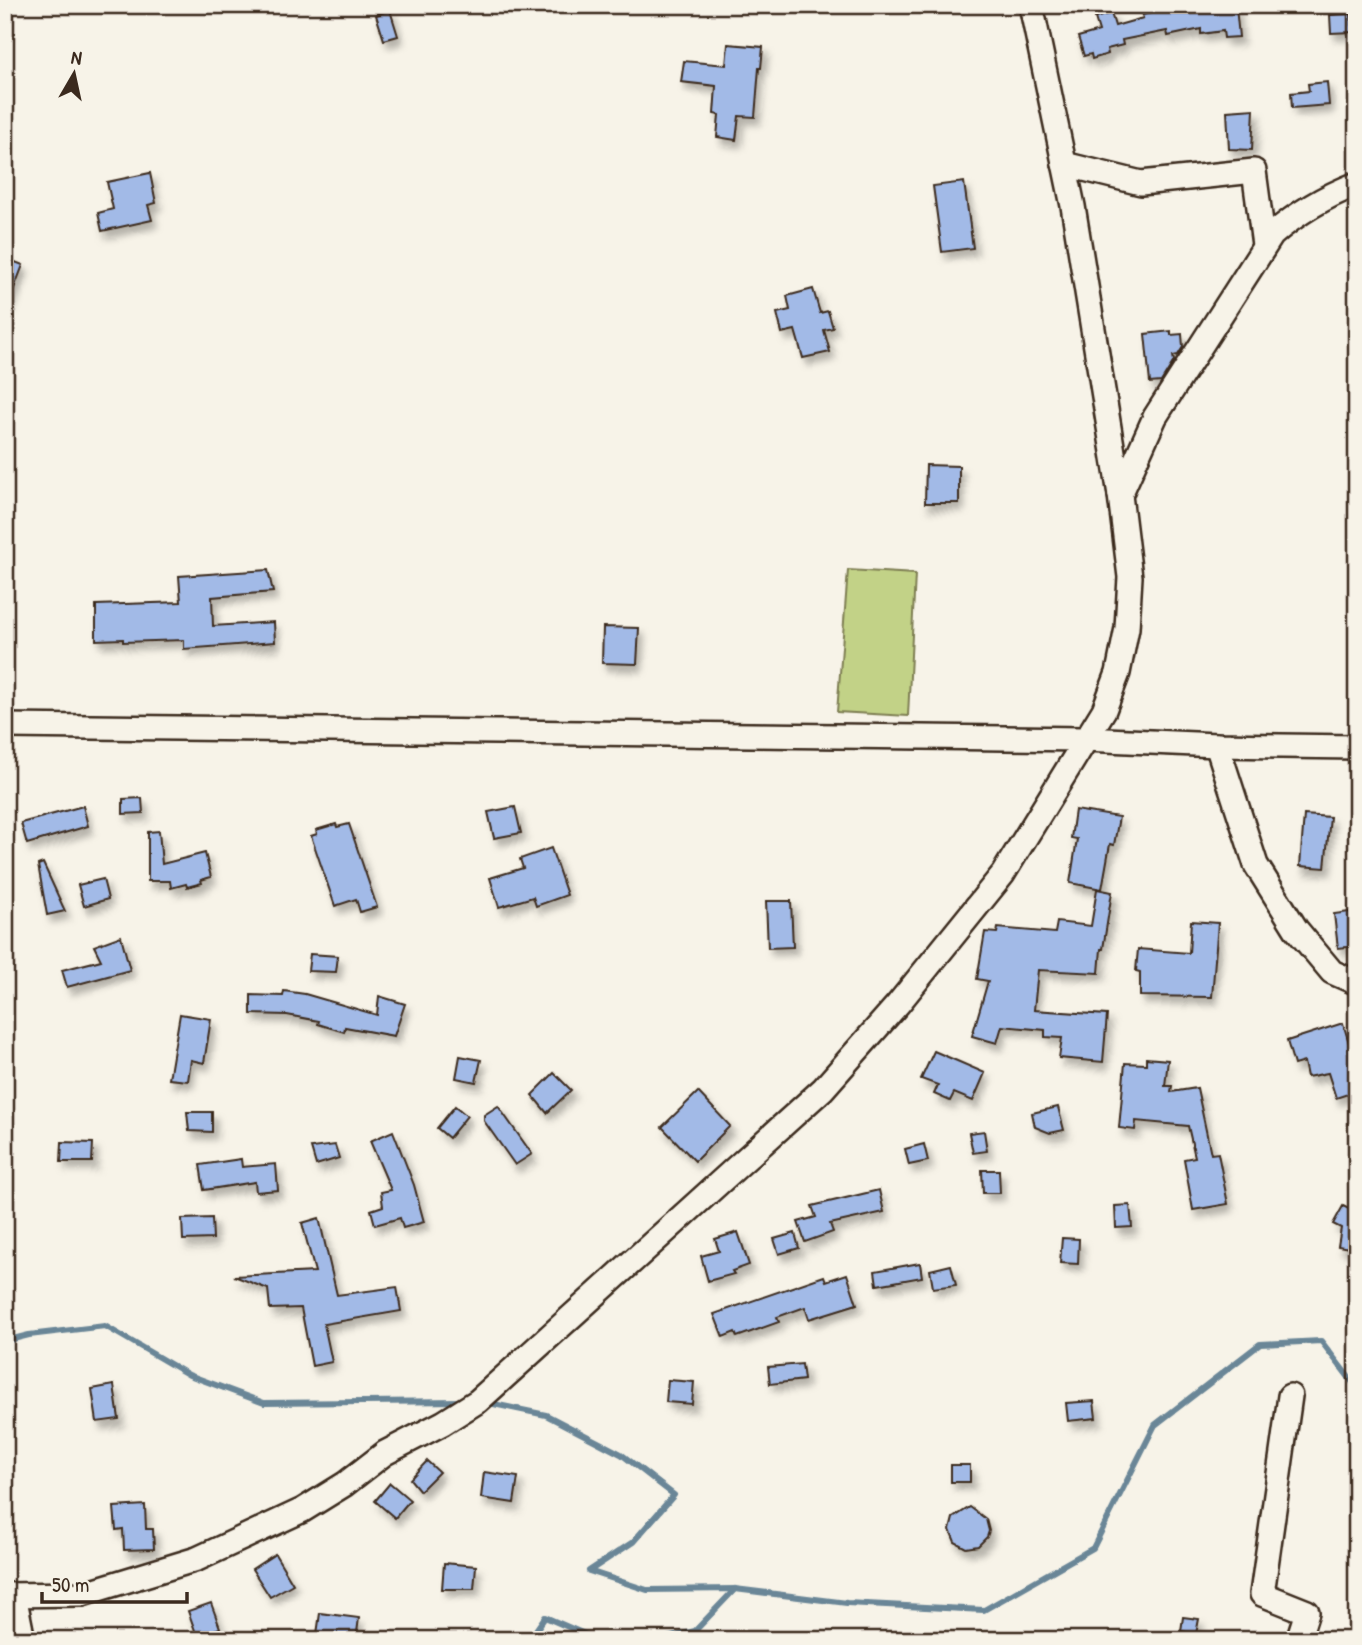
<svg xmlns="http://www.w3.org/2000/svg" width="1362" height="1645" font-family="'Patrick Hand',sans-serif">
	<defs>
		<filter id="shadow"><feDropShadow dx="4.5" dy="7" stdDeviation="3.5" flood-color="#0004"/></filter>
	</defs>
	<rect width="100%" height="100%" fill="#f7f3e8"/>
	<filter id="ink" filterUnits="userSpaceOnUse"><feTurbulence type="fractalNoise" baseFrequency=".0143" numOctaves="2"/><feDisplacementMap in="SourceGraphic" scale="14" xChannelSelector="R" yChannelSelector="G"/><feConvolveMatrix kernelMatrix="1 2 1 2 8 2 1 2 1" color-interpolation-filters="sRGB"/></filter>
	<g filter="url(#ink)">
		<path fill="#c2d287" stroke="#7e7e52" stroke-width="2" d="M848,570l67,4 -7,142 -71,-4z"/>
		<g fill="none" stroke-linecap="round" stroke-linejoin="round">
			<g stroke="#6a8697" stroke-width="6">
				<path d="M5,1341l24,-6 76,-9 84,49 75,28 199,-2"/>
				<path d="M484,1402l62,13 75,39 53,41 -41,47 -44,29 58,19 88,-1 112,14 137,7 109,-62 62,-123 105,-81 61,-3 36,47"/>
				<path d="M529,1640l16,-23 44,19 21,4"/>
				<path d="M660,1640l35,-9 40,-42"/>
			</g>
		</g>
		<g fill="#a2bae7" stroke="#3b2a1e" stroke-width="2" filter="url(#shadow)">
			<path d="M1180,7l1,7 55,-7 3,30 -15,1 -1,-7 -22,3v-5l-33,7 -1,-5 -45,9 1,5 -16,4 1,5 -16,5 -1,-5 -7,2 -6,-19 21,-6 -4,-13 16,-5 4,13 28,-8 -1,-3z"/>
			<path d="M390,10l8,26 -14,4 -8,-25z"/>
			<path d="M1351,14l1,18 -21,1 -1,-18z"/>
			<path d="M728,44l35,3 -2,21h-2l-4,49 -16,-1 -3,24 -19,-3 2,-22 -5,-1 2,-28 -35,-4 3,-21 42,4z"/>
			<path d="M1327,82l2,23 -37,3 -1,-15 18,-2 -1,-7z"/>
			<path d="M1254,109l-2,41 -23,-1 -2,-38z"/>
			<path d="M150,173l6,30 -8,2 4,15 -50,11 -4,-18 15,-4 -6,-27z"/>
			<path d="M964,182l9,66 -31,4 -9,-66z"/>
			<path d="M5,258l18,7 -17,44 -1,-1z"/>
			<path d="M813,289l7,24 8,-2 5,17 -9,2 6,22 -27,6 -8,-28 -13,3 -5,-20 13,-3 -3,-14z"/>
			<path d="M1171,331v4l11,-1 1,13 -5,8 -5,1 1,5 -13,21 -11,1 -5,-49z"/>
			<path d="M926,465l33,1v37h-34z"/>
			<path d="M268,570l5,22 -61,5 1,29 61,-4 1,20 -91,7v-9l-61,2v-3l-27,1v-35l85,-3 -2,-26z"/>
			<path d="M603,627l36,1 -2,36 -35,-1z"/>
			<path d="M142,798l1,15 -20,1v-15z"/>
			<path d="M83,806l5,20 -61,18 -6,-21z"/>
			<path d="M515,807l6,26 -27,5 -6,-26z"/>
			<path d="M1075,810l44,7 -5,28 -4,-1 -8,45 -32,-6 7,-44 -6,-1z"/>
			<path d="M1304,815l26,2 -5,51 -25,-2z"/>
			<path d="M336,824l1,3 12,-3 28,83 -17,5 -4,-13 -21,7 -24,-70 6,-2 -1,-4z"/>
			<path d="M159,831l3,33 43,-11 6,24 -10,3 1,3 -15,4 -1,-3 -15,4 -1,-7h-22v-49z"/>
			<path d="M551,848l16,47 -31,11 -3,-9 -34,10 -9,-29 33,-10 -3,-9z"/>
			<path d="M43,863l22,48 -18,4 -9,-50z"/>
			<path d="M103,879l5,20 -24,7 -6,-21z"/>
			<path d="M1097,889l15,3 -9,57h-2l-2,24 -61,-3 -4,40 73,5 -4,47 -44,-4 3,-20 -17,-1v-7l-43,-4 -5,17 -25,-7 16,-55 -11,-2 8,-47 12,1 1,-5 57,5 2,-11 34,4z"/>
			<path d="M766,901h25l2,46 -25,1z"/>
			<path d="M1357,911v35l-19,2 -4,-34z"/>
			<path d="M1191,921l27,2 -6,74 -72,-1v-24l-4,-1 2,-22 51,4z"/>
			<path d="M121,936l9,34 -63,17 -5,-17 39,-10 -7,-14z"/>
			<path d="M310,954l28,2 -2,16 -28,-1z"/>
			<path d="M284,991l21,3 72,21 2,-19 26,8 -11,32 -49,-9 -1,5 -26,-8 1,-3 -32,-6 -36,-1v-19l32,1z"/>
			<path d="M180,1014l31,5 -7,44 -13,-3 -3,21 -19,-2z"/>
			<path d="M1343,1023l14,47v21l-21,7 -8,-25 -21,4 -3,-15 -10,3 -7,-24z"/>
			<path d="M934,1051l51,22 -12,28 -19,-8 -4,8 -16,-7 4,-9 -17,-6z"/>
			<path d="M460,1056l21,4 -5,22 -20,-4z"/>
			<path d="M1146,1058l22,2 -3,26h7l-1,6 26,-4 14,66 7,-1 10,51 -35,6 -9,-51 11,-2 -7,-31 -52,-5 -1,9 -16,-2 6,-65 21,1z"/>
			<path d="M554,1073l17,17 -24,23 -15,-18z"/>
			<path d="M698,1092l32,34 -35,35 -33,-34z"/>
			<path d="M455,1106l12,10 -18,22 -12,-10z"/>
			<path d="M498,1106l34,48 -17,11 -31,-44v-6z"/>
			<path d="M1058,1107l6,23 -14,3 -15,-6 -3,-14z"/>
			<path d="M187,1112h25v20l-23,-1z"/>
			<path d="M393,1131l21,54 10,37 -21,6 -3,-10 -25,7 -4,-15 12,-4 -2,-14 10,-2 -21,-49z"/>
			<path d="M984,1131l3,20 -14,2 -4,-20z"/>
			<path d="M62,1142l31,1 -1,19h-31z"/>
			<path d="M924,1144l4,17 -19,4 -4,-16z"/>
			<path d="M335,1145l4,13 -23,7 -5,-17z"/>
			<path d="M241,1159l1,8 34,-3 2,26 -22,2 -1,-10 -51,8 -4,-25z"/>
			<path d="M982,1170h17l1,23h-17z"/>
			<path d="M879,1190l5,22 -54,12 3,8 -28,10 -7,-20 18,-5 -4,-11z"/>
			<path d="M1130,1205l2,22 -16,1 -1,-22z"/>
			<path d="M1343,1206l14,7 -2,36 -17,-3 3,-18 -8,-4z"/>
			<path d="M212,1218l1,21 -30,1 -1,-21z"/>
			<path d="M319,1218l18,77 60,-8 4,24 -77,13 8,38 -20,4 -11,-58 -31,1 -2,-20 -34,-13 81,-4 -13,-49z"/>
			<path d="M738,1232l11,33 -17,6 2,3 -26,7 -7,-25 18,-5 -4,-12z"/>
			<path d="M795,1233l4,15 -20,6 -5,-15z"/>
			<path d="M1062,1238l17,1 -1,25 -18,-1z"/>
			<path d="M920,1263l2,14 -45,8 -2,-14z"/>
			<path d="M951,1265l5,20 -23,3 -3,-18z"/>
			<path d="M847,1274l10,30 -48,15 -4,-12 -28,10 2,5 -42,15 -2,-5 -12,5 -9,-23 110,-38 2,5z"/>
			<path d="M802,1364l2,16 -34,4 -2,-17z"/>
			<path d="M668,1380l26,2 -2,22 -26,-2z"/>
			<path d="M114,1385l5,34 -22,3 -5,-33z"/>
			<path d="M1094,1401l2,17 -28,3 -2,-18z"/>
			<path d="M427,1461l12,11 -19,19 -10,-12z"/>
			<rect x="951" y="1465" width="19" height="17"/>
			<path d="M484,1472l34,5 -4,26 -33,-5z"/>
			<path d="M390,1483l20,17 -15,18 -20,-17z"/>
			<path d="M145,1505l1,24h7l1,20 -30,1 -1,-21 -7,1 -2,-23z"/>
			<path d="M970,1507l16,12 3,12 -2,6 -9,9 -12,2 -11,-6 -5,-12 3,-12z"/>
			<path d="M275,1554l18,30 -23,13 -18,-28z"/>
			<path d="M444,1563l32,3 -2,23h-32z"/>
			<path d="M211,1603l9,25 -23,8 -9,-25z"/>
			<path d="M320,1613l39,5 -3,22 -39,-6z"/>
			<path d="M1183,1617l16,2 -3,15 -15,-3z"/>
		</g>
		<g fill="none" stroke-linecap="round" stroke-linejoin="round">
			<defs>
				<g id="minor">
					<path d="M1064,164l77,19 113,-12 10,74"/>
					<path d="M1120,495l35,-78 117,-182c25,-22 54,-39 85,-51"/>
					<path d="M5,726l1079,13 133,6 140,2"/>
					<path d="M1217,745l39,120 40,64 36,43 25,11"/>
					<path d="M1290,1396l-28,198 45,18 -9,28"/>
					<path d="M5,1595l77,-1 115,-35 106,-49 42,-26 40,-31 58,-30 35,-22 345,-312 75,-85 105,-130 101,-164 14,-37 9,-45 3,-51 -10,-82 -47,-289 -42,-201"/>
					<path d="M14,1595l9,45"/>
				</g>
			</defs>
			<use href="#minor" stroke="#3b2a1e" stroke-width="28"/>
			<use href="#minor" stroke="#f7f3e8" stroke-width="23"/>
		</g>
	</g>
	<rect width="1362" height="1645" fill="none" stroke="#f7f3e8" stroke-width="28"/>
	<rect x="14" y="14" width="1334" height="1617" fill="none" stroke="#3b2a1e" stroke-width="2.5" filter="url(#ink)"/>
	<g transform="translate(74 74) rotate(9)" stroke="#f7f3e8" stroke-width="5" paint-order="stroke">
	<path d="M0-5L12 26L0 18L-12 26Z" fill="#3b2a1e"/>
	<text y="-10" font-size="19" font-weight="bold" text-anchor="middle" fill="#3b2a1e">N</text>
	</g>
	<path d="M42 1592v10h145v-10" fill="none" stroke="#3b2a1e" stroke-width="3.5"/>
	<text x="52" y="1592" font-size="21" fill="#3b2a1e" stroke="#f7f3e8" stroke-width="5" paint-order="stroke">50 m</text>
</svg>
